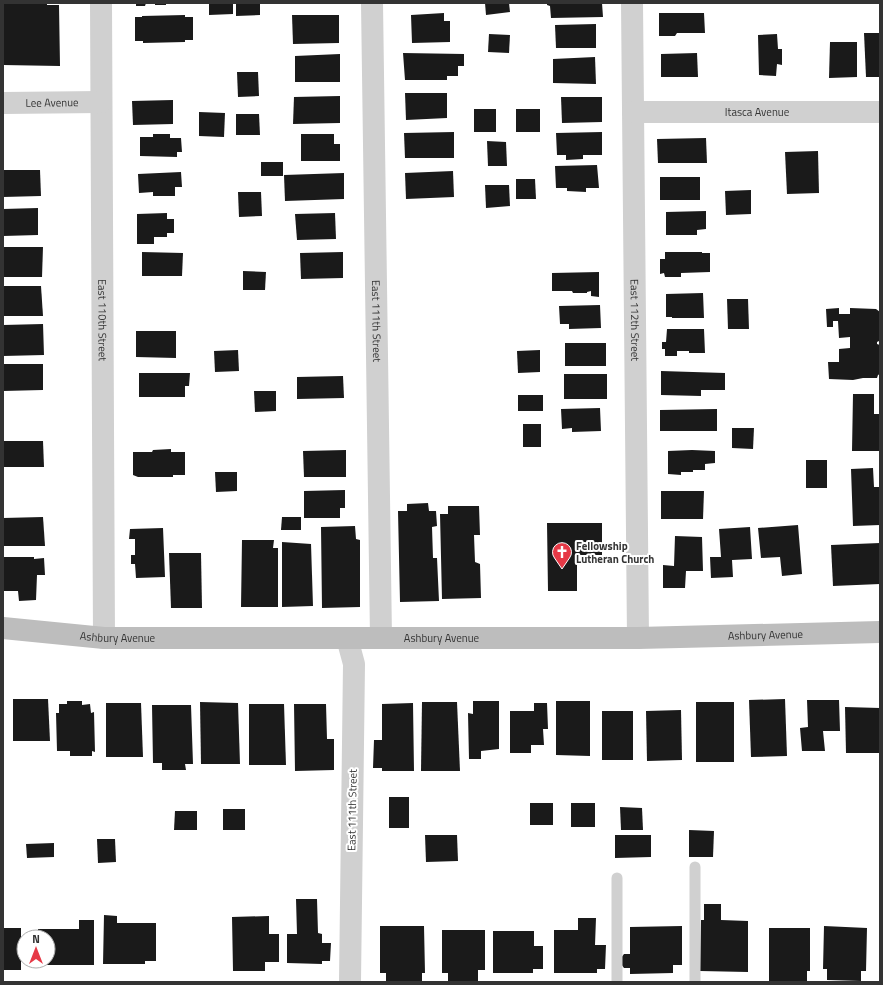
<svg xmlns="http://www.w3.org/2000/svg" width="883" height="985" font-family="'Titillium Web',sans-serif">
	<rect width="100%" height="100%" fill="#fff"/>
	<g fill="#1a1a1a">
		<path d="M3,3h44v2h12l1,61 -57,-1z"/>
		<path d="M136,3h10l-1,3h-9z"/>
		<rect x="155" y="3" width="11" height="2"/>
		<path d="M209,3h24v11l-24,1z"/>
		<path d="M236,3h24v12l-24,1z"/>
		<path d="M485,3h24l1,9 -24,3z"/>
		<path d="M547,3h55l1,14 -52,1 -1,-12 -3,-1z"/>
		<path d="M444,13v8h6v21l-38,1 -1,-28z"/>
		<path d="M659,13h45l1,20h-28l-2,3h-16z"/>
		<path d="M185,15v2h8v23h-8v2l-42,1v-2h-8v-24h7v-1z"/>
		<path d="M292,15h47v28l-46,1z"/>
		<path d="M596,24v24h-40l-1,-23z"/>
		<path d="M864,33h16v44h-14z"/>
		<path d="M489,34l21,1 -1,18 -21,-1z"/>
		<path d="M777,34l1,15h4v16l-5,-1 -1,12 -17,-1 -1,-40z"/>
		<path d="M830,42h27v35l-28,1z"/>
		<path d="M403,53l61,1v12h-6v10h-11v4h-42z"/>
		<path d="M697,53l1,24h-37v-23z"/>
		<path d="M340,54v28h-45v-26z"/>
		<path d="M595,57l1,27 -43,-1v-24z"/>
		<path d="M237,72h21l1,24 -21,1z"/>
		<path d="M405,93h42v25l-41,2z"/>
		<path d="M340,96v27l-47,1 1,-27z"/>
		<path d="M561,97h41v25l-40,1z"/>
		<path d="M173,100v24l-40,1 -1,-24z"/>
		<rect x="474" y="109" width="22" height="23"/>
		<rect x="516" y="109" width="24" height="23"/>
		<path d="M199,112l26,1 -1,24 -25,-1z"/>
		<path d="M236,114h23l1,21h-24z"/>
		<path d="M454,132v26h-49l-1,-25z"/>
		<path d="M602,132v23h-19v4l-17,1v-5h-9l-1,-22z"/>
		<path d="M153,134h17v4h11l1,14h-5v5l-37,-1v-19h13z"/>
		<path d="M301,134h33v10h6v17h-39z"/>
		<path d="M706,138l1,25h-49l-1,-24z"/>
		<path d="M487,141l19,1 1,24h-19z"/>
		<path d="M818,151l1,42 -32,1 -2,-42z"/>
		<rect x="261" y="162" width="22" height="14"/>
		<path d="M597,165l2,23h-13v4l-19,-1v-3h-11l-1,-22z"/>
		<path d="M3,170h37l1,26 -38,1z"/>
		<path d="M453,171l1,26 -48,2 -1,-26z"/>
		<path d="M181,172l1,15h-7v9h-22v-4l-14,1 -1,-19z"/>
		<path d="M344,173v26l-59,2 -1,-26z"/>
		<rect x="660" y="177" width="40" height="23"/>
		<path d="M516,179h19l1,20h-20z"/>
		<path d="M485,185h24l1,21 -24,2z"/>
		<path d="M751,190v24l-25,1 -1,-24z"/>
		<path d="M238,192h23l1,24 -23,1z"/>
		<path d="M38,208v27l-35,1v-27z"/>
		<path d="M706,211v18l-9,1v5h-31v-23z"/>
		<path d="M167,213v6h7v14h-7v4h-13v7h-17v-30z"/>
		<path d="M335,213l1,26 -39,1 -2,-26z"/>
		<path d="M3,247h40l-1,30h-39z"/>
		<path d="M142,252l41,1 -1,23h-40z"/>
		<path d="M343,252v26l-42,1 -1,-26z"/>
		<path d="M665,252h37v1h8v19l-29,1v4h-16l-1,-4 -4,1v-15h5z"/>
		<path d="M243,271l23,1 -1,18h-22z"/>
		<path d="M599,272v25l-8,-1v-5l-4,1v1h-14l-1,-2h-20v-18z"/>
		<path d="M3,286h38l2,30h-40z"/>
		<path d="M703,293l1,25h-32v-1h-6v-23z"/>
		<path d="M727,299h21l1,30h-21z"/>
		<path d="M600,305l1,23 -32,1v-5h-9l-1,-18z"/>
		<path d="M839,308v6h11v-6l26,1 4,3v22h-1v7l-2,1v2l3,1v29l-2,1 -1,3h-14l-10,2 -24,-1 -1,-17h11v-13l11,-1v-11l-11,1 -1,-17h-5v6h-6l-1,-18z"/>
		<path d="M43,324l1,31 -41,1v-31z"/>
		<path d="M667,329h37l1,24h-16v-2h-12v5h-12v-7h-3v-7h4z"/>
		<path d="M136,331h40v27l-40,-1z"/>
		<rect x="565" y="343" width="41" height="23"/>
		<path d="M238,350l1,21 -24,1 -1,-21z"/>
		<path d="M540,350v22l-22,1 -1,-22z"/>
		<path d="M3,364h40v26l-40,1z"/>
		<path d="M661,371l64,2v17h-24v6l-40,-1z"/>
		<path d="M139,373h51l-1,13h-4v11h-46z"/>
		<rect x="564" y="374" width="43" height="25"/>
		<path d="M343,376l1,22 -47,1v-22z"/>
		<path d="M254,391h22v20l-21,1z"/>
		<path d="M853,394h21v20h6v37h-28z"/>
		<rect x="518" y="395" width="25" height="16"/>
		<path d="M600,408l1,23 -29,1v-4l-10,1 -1,-20z"/>
		<path d="M717,409v22h-57v-21z"/>
		<rect x="523" y="424" width="18" height="23"/>
		<path d="M732,428h22l-1,21 -21,-1z"/>
		<path d="M3,441h40l1,26h-41z"/>
		<path d="M171,449v3h14v23h-12v2h-35l-5,-2v-23h19l1,-2z"/>
		<path d="M346,450v27h-42l-1,-26z"/>
		<path d="M692,450l23,1v12l-10,1v6h-12v2h-12v3l-13,-1v-23z"/>
		<rect x="806" y="460" width="21" height="28"/>
		<path d="M873,468l1,19h6v38l-27,1 -2,-57z"/>
		<path d="M215,472h22v19l-21,1z"/>
		<path d="M345,490v18h-5v10h-36v-27z"/>
		<path d="M661,491h43l-1,28h-42z"/>
		<path d="M428,503l1,8h7l1,15 -5,1 1,31h4l2,43 -39,1 -2,-91h9v-7z"/>
		<path d="M448,506h31l1,29h-6l1,27 5,2 1,34 -39,1 -2,-85h8z"/>
		<path d="M43,517l2,29h-42v-28z"/>
		<path d="M282,517h19v13h-20z"/>
		<path d="M547,523h55v32h-25v36h-29z"/>
		<path d="M798,525l4,49 -20,2 -2,-19 -19,1 -3,-30z"/>
		<path d="M355,526l1,13 4,1v67l-38,1 -1,-81z"/>
		<path d="M750,527l2,32 -20,1 1,17 -22,1 -1,-21h11l-2,-28z"/>
		<path d="M163,528l2,49 -29,1 -1,-14h-4v-9h4v-16h-6l1,-10z"/>
		<path d="M675,536l27,1 1,34h-17l-1,17h-22v-23l11,1z"/>
		<path d="M242,540h32l-1,8h5v59h-37z"/>
		<path d="M282,542l29,2 2,62 -31,1z"/>
		<path d="M880,543v41l-47,2 -2,-41z"/>
		<path d="M169,553h32l1,55h-31z"/>
		<path d="M3,557h31v2l10,-1 1,17h-8l-1,25 -17,1 -1,-10h-15z"/>
		<path d="M13,699h35l2,42h-37z"/>
		<path d="M785,699l2,57 -36,1 -2,-57z"/>
		<path d="M807,700h32l1,31h-17l2,20h-23l-2,-23 8,-1z"/>
		<path d="M67,701h15v4l8,-1 1,9 3,-1 1,40 -3,-1v5h-22v-5h-13l-1,-38h3v-9h8z"/>
		<path d="M473,701h26v48l-18,2v8h-12l-1,-46 5,1z"/>
		<path d="M556,701h34v55l-34,-1z"/>
		<path d="M200,702l38,1 2,61h-39z"/>
		<path d="M422,702h35l3,69h-39z"/>
		<rect x="696" y="702" width="38" height="60"/>
		<path d="M106,703h35l2,54h-37z"/>
		<path d="M413,703l1,68h-32v-3h-9l1,-28h8v-36z"/>
		<path d="M534,703h13l1,26h-5l1,16h-13v8h-21v-42h24z"/>
		<path d="M249,704h35l2,61h-37z"/>
		<path d="M294,704h32l1,35h7v31l-39,1z"/>
		<path d="M152,705h39l2,59h-8l1,6h-24v-7h-9z"/>
		<path d="M845,707l35,1v45h-34z"/>
		<path d="M681,710l1,50 -35,1 -1,-50z"/>
		<rect x="602" y="711" width="31" height="49"/>
		<rect x="389" y="797" width="20" height="31"/>
		<rect x="530" y="803" width="23" height="22"/>
		<rect x="571" y="803" width="24" height="24"/>
		<path d="M620,807l22,1 1,22h-22z"/>
		<rect x="223" y="809" width="22" height="21"/>
		<path d="M175,811h22v19h-23z"/>
		<path d="M689,830l25,1 -1,26h-24z"/>
		<path d="M425,835h32l1,26 -32,1z"/>
		<path d="M615,835h36v22l-36,1z"/>
		<path d="M97,839h18l1,23 -18,1z"/>
		<path d="M54,843v14l-27,1 -1,-14z"/>
		<path d="M296,899h21l1,34 4,1v9h9l-1,18h-8v3l-35,-1v-29h10z"/>
		<path d="M704,904h17v16l27,1v51l-48,-1 1,-51h3z"/>
		<path d="M104,915l13,1v7h39v38h-11v3h-42z"/>
		<path d="M269,916v18h10v28h-14v9h-32l-1,-54z"/>
		<path d="M578,918h18l-1,27h11l-1,24h-8v4h-43v-43h24z"/>
		<path d="M79,920h15v45h-48v-4h2v-24h-10v-8h41z"/>
		<path d="M380,926h44l1,47h-3v9h-36v-9h-6z"/>
		<path d="M682,926v39h-9v8l-43,1v-6h-6l-3,-4v-6l3,-4h6v-27z"/>
		<path d="M824,926l43,2 -1,43h-5v10l-34,-1v-11h-4z"/>
		<rect x="3" y="928" width="18" height="42"/>
		<path d="M769,928h41v43h-3v10l-38,1z"/>
		<path d="M442,930h43v40h-7v12h-30v-9h-6z"/>
		<path d="M493,931h41v15h9v23h-10v4h-40z"/>
	</g>
	<g fill="none" stroke-linecap="round" stroke-linejoin="round">
		<g stroke="#d0d0d0" stroke-width="11">
			<path d="M617,878v104"/>
			<path d="M695,982v-115"/>
		</g>
		<g stroke="#d0d0d0" stroke-width="22">
			<path id="s1" d="M101,3l3,635"/>
			<path id="s2" d="M372,3l9,635"/>
			<path id="s3" d="M632,3l6,635"/>
			<path id="s4" d="M3,103l98,-1"/>
			<path id="s5" d="M633,112h247"/>
			<path d="M347,638l7,26 -4,318"/>
		</g>
		<path stroke="#bdbdbd" stroke-width="22" id="s6" d="M3,628l101,10h534l242,-6"/>
	</g>
	<defs>
		<symbol id="church-pin" viewBox="-11 -11 22 30"><path d="M0 17L-7.5 6A9.5 9.5 0 1 1 7.5 6Z" fill="#e63946" stroke="#fff"/><path d="M-1.2-6h2.4v3.5h3.3v2.4h-3.3V6h-2.4V-.1h-3.3v-2.4h3.3Z" fill="#fff"/></symbol>
	</defs>
	<g fill-rule="evenodd">
		<use href="#church-pin" x="551" y="541" width="22" height="30"/>
	</g>
	<g text-anchor="middle" stroke-width="4" stroke-linejoin="round" paint-order="stroke">
		<g font-size="11" fill="#333" stroke="#fff">
			<text dy="4" stroke="none"><textPath href="#s4" startOffset="49">Lee Avenue</textPath></text>
			<text dy="4" stroke="none"><textPath href="#s5" startOffset="124">Itasca Avenue</textPath></text>
			<text dy="4" stroke="none"><textPath href="#s1" startOffset="317">East 110th Street</textPath></text>
			<text dy="4" stroke="none"><textPath href="#s2" startOffset="318">East 111th Street</textPath></text>
			<text dy="4" stroke="none"><textPath href="#s3" startOffset="317">East 112th Street</textPath></text>
			<text dy="4" stroke="none"><textPath href="#s6" startOffset="763">Ashbury Avenue</textPath></text>
			<text dy="4" stroke="none"><textPath href="#s6" startOffset="115">Ashbury Avenue</textPath></text>
			<text dy="4" stroke="none"><textPath href="#s6" startOffset="439">Ashbury Avenue</textPath></text>
			<text transform="translate(352 810) rotate(-89)" y="4">East 111th Street</text>
		</g>
		<g font-size="11" font-weight="bold" fill="#333" stroke="#fff" text-anchor="start">
			<text x="576" y="550">Fellowship<tspan x="576" dy="13">Lutheran Church</tspan></text>
		</g>
	</g>
	<rect width="883" height="985" fill="none" stroke="#333333" stroke-width="8"/>
	<g transform="translate(36 949)"><circle r="19" fill="#ffffff" stroke="#adadad"/>
	<path d="M0-3L7 15L0 10L-7 15Z" fill="#e63946"/>
	<text y="-6" font-size="11" font-weight="bold" text-anchor="middle" fill="#333333">N</text>
	</g>
</svg>
